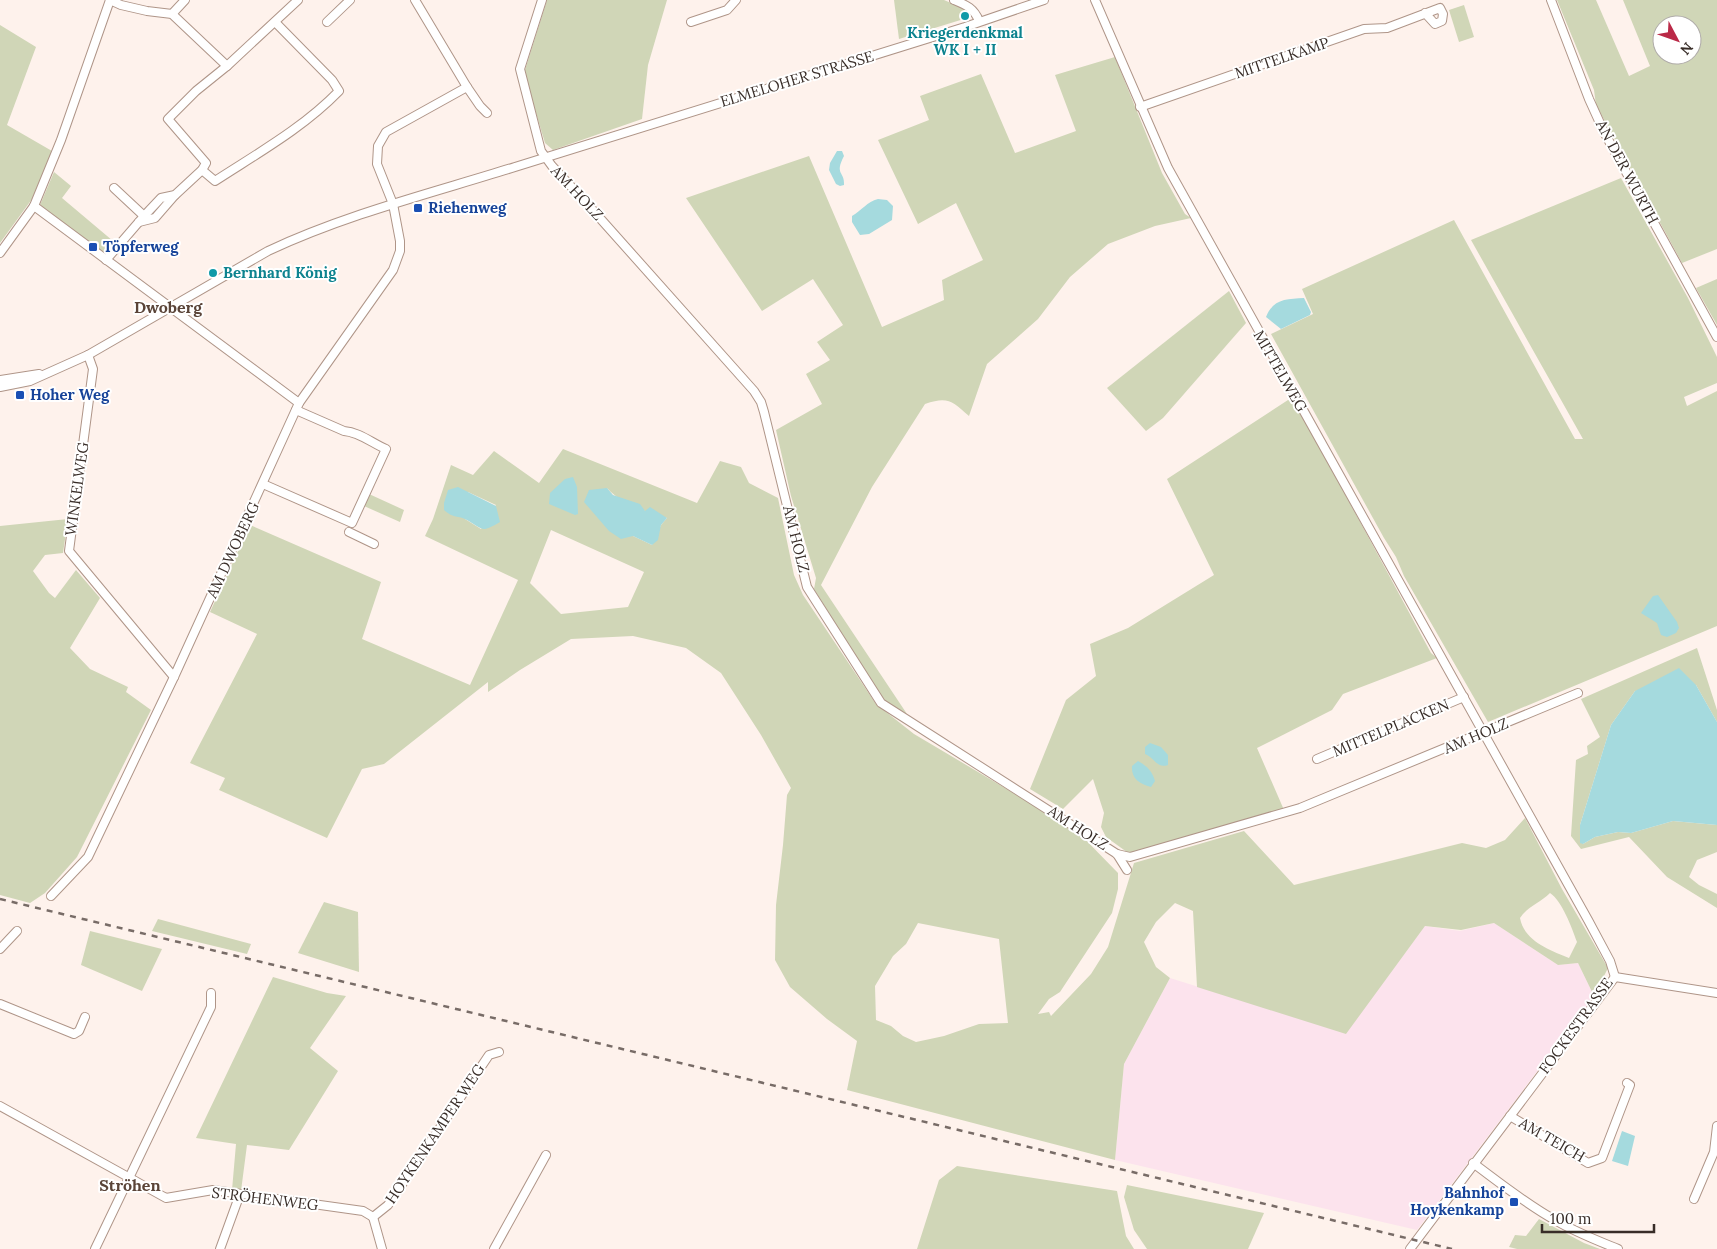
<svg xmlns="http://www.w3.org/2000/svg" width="1717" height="1249" font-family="Lora,serif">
	<rect width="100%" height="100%" fill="#fef2ec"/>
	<path fill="#fce3ed" d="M1494,923l64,42 20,-2 16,33 -177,234 -302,-70 9,-96 46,-86 176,55 79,-107 35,5z"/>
	<g fill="#d0d6b7" fill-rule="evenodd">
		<path d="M547,0h120l-19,65 -6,54 -89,31 -8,-7 -21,-70z"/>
		<path d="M894,0h50l23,10v8l-68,21z"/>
		<path d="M1557,0h39l33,76 21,-10 -27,-66h94v249l-35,14 -86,-158 -2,-15zM1662,25h30v30h-30z"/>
		<path d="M1464,5l10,32 -15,5 -10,-32z"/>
		<path d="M0,25l36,22 -29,78 45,26 -20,48 -32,44z"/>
		<path d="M1115,57l47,116 23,41 6,4 -36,8 -47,18 -38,33 -32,42 -51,45 -18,52c-17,-15 -21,-20 -44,-12l-53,83 -51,98 86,129 -24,-14 -69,-111 2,-11 -25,-82 -15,-66 46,-26 -16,-30 24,-14 -13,-18 26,-17 -30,-46 -51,32 -76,-113 123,-42 73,171 62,-27 -2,-20 41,-20 -27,-57 -38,21 -40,-84 51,-20 -9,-24 61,-22 34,79 61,-22 -21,-56z"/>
		<path d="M54,172l17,14 -9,12 51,43 -9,12 -64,-48z"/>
		<path d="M1621,178l67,120 29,59v26l-33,14 3,9 30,-15v235l-229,96 -84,-146 -8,-19 -12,-19 -113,-204 42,-20 -11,-25 152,-69 121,219h8l-112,-199z"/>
		<path d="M1717,279v46l-21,-37z"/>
		<path d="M1229,291l17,32 -83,95 -17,13 -39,-43z"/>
		<path d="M1288,400l6,2 4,5 133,246 6,5 -94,36 -11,16 -75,38 27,62 -153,45 -25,-18 -5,-10 3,-14 -11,-34 -30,30 -33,-20 36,-89 30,-24 -6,-32 38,-16 86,-53 -47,-96z"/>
		<path d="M563,449l134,54 23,-42 21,6 8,16 29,15 16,77 9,20 73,109 38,30 162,96 42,43v16l-6,24 -52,79 -11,7 -11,15 11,-2 2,4 40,-42 17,-27 26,-84 110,-32 50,54 168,-42 24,5 19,-8 20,-22 37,71 46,79 -14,28 -16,-33 -20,2 -64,-42 -33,7 -36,-4 -79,108 -149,-47 -4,-76 -18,-8 -19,19 -12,20 12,25 14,11 -46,86 -9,96 -268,-70 10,-49 -30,-22 -37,-32 -15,-27 1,-55 7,-60 4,-50 4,-7 -30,-53 -40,-62 -35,-25 -53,-12 -62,3 -51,31 -32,22v-10l-104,82 -22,5 -35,69 -108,-48 6,-12 -35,-15 67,-129 -47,-22 40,-87 131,57 -19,57 108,46 48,-105 -93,-44 8,-17 18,-54 22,10 21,-24 45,32zM607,488c15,17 40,24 60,30l-6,7 -9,20 -19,-9zM468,492l28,13 -15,24 -16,-10zM551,530l93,42 -16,35 -67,7 -31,-31zM1550,893c12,8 22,35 27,49l-8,16c-19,-8 -45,-17 -49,-40 7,-11 20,-15 30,-25zM918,923l81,16 9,84 -29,1 -35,12 -28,6 -13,-6 -12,-10 -15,-6 -1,-34 18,-30 13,-12z"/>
		<path d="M369,494l35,16 -4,12 -36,-16z"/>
		<path d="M68,519l-5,34 -18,2 -12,16 16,22 6,5 21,-28 24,28 -30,50 20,21 38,18 -2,5 25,18 -74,147 -32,36 -15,10 -30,-8v-369z"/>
		<path d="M1697,648l20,62v12l-21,-37 -61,6 -24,34 -31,100 3,19 12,-7 23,-5 13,1 42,-12 44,4v27l-20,8 -8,17 10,8 18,9v14l-50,-31 -38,-40 -48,12 -10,-13 5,-76 12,-6 -1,-8 13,-9 -19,-38z"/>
		<path d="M324,902l34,10 1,60 -61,-19z"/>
		<path d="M158,919l93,25 -4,10 -95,-23z"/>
		<path d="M90,931l72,18 -20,42 -61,-26z"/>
		<path d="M273,977l54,16 19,3 -36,52 28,23 -49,79 -42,-5 -6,46 -9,-1 4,-46 -40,-6z"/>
		<path d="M957,1166l160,25 9,45 8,13h-217l22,-69z"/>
		<path d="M1127,1185l137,28 -16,36h-101l-13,-19 -10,-33z"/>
		<path d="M1539,1219l45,24 16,6h-83l-8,-2 6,-12 11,1z"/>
	</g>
	<g fill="#a5dade">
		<path d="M837,151h5l2,5c-10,19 1,15 0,29l-4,1 -4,-2 -7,-14 1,-7z"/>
		<path d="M878,199l9,1 6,6 -1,14 -23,14 -9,1 -8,-13v-6c10,-6 15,-14 26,-17z"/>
		<path d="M1304,298l7,14 -1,3 -29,14 -15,-12c7,-18 20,-18 38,-19z"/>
		<path d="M573,477l4,10 1,27 -3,1 -26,-11 1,-11 15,-14z"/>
		<path d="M458,487l38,19 4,16c-19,11 -16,8 -33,-2 -9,-5 -13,-1 -23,-10v-7l4,-13z"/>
		<path d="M607,488l6,7 27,9 5,7 5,-4 17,11 -6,7 -3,15 -6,5 -19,-9 -12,3 -12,-8 -25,-29 5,-12z"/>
		<path d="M1658,595l19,27 2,6 -3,5 -9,4 -6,-2 -4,-12 -16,-10 12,-17z"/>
		<path d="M1679,668l17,17 21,37v103l-44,-4 -42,12 -13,-1 -23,5 -12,7 -3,-1v-18l31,-100 24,-34z"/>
		<path d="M1150,743l11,4 7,8v10c-11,4 -13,-7 -23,-11v-7z"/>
		<path d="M1138,761c9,5 14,10 17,20l-4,6c-12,-3 -20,-9 -19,-21z"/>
		<path d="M1622,1131l13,5 -7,30 -16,-5z"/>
	</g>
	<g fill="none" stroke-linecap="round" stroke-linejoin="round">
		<defs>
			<g id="minor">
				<path d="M110,0l11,5 26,6 25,3 55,52 -31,25 -28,28 38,44 -4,7 -27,25 -14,3 -17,18"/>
				<path d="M415,0l52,87 13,19 7,7"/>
				<path d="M542,0l-22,69 21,82 11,15 38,41 164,184 7,11 3,10 43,175 74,116 236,151 10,16"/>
				<path d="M954,0c12,5 20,8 25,21"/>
				<path d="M1095,0l73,168 420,752 22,41 5,16"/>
				<path d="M1551,0l38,99 15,33 113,205"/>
				<path d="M172,14l13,-14"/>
				<path d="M327,22l23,-22"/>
				<path d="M691,22l36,-12 9,-10"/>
				<path d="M227,66l71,-66"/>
				<path d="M1140,107l224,-78 23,-1 53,-20 3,6 -1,7 -7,3 -10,-11"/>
				<path d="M202,170l13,11c43,-28 88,-53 124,-90l-7,-11 -57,-58"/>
				<path d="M34,206l265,197"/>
				<path d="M139,222l16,-4 20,-23"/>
				<path d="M0,253l34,-47 27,-66 49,-140"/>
				<path d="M106,260l38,-44 -30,-28"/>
				<path d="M88,355l5,14 -24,182 105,126"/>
				<path d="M0,380l39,-6"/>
				<path d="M0,387l30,-6 58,-26 180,-104c79,-37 164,-58 247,-84 150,-47 300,-94 450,-140l79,-27"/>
				<path d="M263,484l89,39 34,-74c-14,-6 -27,-17 -42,-18l-48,-21"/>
				<path d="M349,532l25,12"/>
				<path d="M1317,759l147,-62"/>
				<path d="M1117,854l13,3 170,-49 278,-115"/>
				<path d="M51,896l37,-39 86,-180 125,-274 94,-133 7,-19v-10l-7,-37 -16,-40 1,-18 8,-14 81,-45"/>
				<path d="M0,949l17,-18"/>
				<path d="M1615,977l102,16"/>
				<path d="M0,1004l74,30 5,-3 6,-14"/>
				<path d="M0,1106l166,92 47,-8 150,21 10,6"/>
				<path d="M1510,1116l78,47 14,-5 28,-73 -3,-2"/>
				<path d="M1473,1163c27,20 53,41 82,57 20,12 41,20 63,29"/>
				<path d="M1694,1199l20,-47 3,-26"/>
				<path d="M373,1217l15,-12 101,-150 10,-3"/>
				<path d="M373,1217l9,32"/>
				<path d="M95,1249l116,-242v-14"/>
				<path d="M220,1249l20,-55"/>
				<path d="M494,1249l52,-94"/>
				<path d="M1410,1249l205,-272"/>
			</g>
		</defs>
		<use href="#minor" stroke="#af9588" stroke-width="10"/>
		<use href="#minor" stroke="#fff" stroke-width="8"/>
		<path stroke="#786c67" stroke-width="2.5" stroke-dasharray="6 6" stroke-linecap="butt" d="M0,899l1452,350"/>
	</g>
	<g fill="#0f9aa8" stroke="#fff" stroke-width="2">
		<circle cx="965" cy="16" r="5"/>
		<circle cx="213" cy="273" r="5"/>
	</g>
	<g fill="#1a4fb4" stroke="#fff" stroke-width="2">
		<rect x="413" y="203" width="10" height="10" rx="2.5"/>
		<rect x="88" y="242" width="10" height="10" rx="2.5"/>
		<rect x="15" y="390" width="10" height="10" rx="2.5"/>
		<rect x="1509" y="1197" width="10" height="10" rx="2.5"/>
	</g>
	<g text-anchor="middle" stroke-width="4" stroke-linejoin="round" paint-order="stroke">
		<g font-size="15" font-weight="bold" fill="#0d838f" stroke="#fff">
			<text x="965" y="38">Kriegerdenkmal<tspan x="965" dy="17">WK I + II</tspan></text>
			<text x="223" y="278" text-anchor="start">Bernhard König</text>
		</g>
		<g font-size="15" fill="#382d28" stroke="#fff">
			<text transform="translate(1282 58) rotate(-19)" y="5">MITTELKAMP</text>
			<text transform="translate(797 79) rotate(-17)" y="5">ELMELOHER STRASSE</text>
			<text transform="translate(1627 172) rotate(62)" y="5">AN DER WURTH</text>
			<text transform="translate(577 193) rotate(47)" y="5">AM HOLZ</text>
			<text transform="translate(1280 371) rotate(60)" y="5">MITTELWEG</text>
			<text transform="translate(77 489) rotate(-82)" y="5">WINKELWEG</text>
			<text transform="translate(796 539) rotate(76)" y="5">AM HOLZ</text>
			<text transform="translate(233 550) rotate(-65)" y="5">AM DWOBERG</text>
			<text transform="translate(1391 728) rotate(-23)" y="5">MITTELPLACKEN</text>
			<text transform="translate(1476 736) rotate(-23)" y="5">AM HOLZ</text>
			<text transform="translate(1078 828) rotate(33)" y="5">AM HOLZ</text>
			<text transform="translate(1576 1026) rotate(-54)" y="5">FOCKESTRASSE</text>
			<text transform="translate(435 1134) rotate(-56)" y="5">HOYKENKAMPER WEG</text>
			<text transform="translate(1552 1140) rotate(30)" y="5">AM TEICH</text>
			<text transform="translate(265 1199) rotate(7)" y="5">STRÖHENWEG</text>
		</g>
		<g font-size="15" font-weight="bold" fill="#164399" stroke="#fff" text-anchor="start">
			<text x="428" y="213">Riehenweg</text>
			<text x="103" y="252">Töpferweg</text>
			<text x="30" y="400">Hoher Weg</text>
			<text x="1504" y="1198" text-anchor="end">Bahnhof<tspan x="1504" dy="17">Hoykenkamp</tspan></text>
		</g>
		<g font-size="16" font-weight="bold" fill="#5a4438" stroke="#fff">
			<text x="168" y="313">Dwoberg</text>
			<text x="130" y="1191">Ströhen</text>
		</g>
	</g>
	<g transform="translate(1677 40) rotate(131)"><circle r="24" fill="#ffffff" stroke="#afaba9"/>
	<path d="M0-4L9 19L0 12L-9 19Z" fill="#ba2947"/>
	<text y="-8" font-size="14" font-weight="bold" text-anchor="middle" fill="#382d28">N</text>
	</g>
	<path d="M1542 1224v8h112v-8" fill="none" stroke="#382d28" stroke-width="2.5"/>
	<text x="1550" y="1224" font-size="15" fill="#382d28" stroke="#ffffff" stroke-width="4" paint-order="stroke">100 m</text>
</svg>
